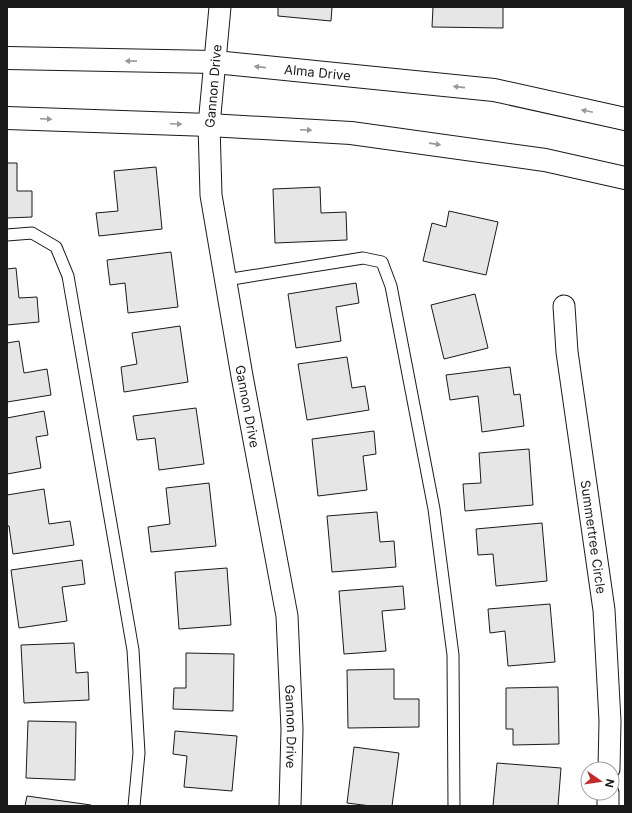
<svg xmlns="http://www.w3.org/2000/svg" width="632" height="813" font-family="Inter,sans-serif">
	<rect width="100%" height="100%" fill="#fff"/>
	<g fill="#e6e6e6" stroke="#1a1a1a">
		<path d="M278,7h54l-1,14 -53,-5z"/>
		<path d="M433,7h70v21l-71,-1z"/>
		<path d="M7,163h10v28h15v26l-25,1z"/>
		<path d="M156,167l6,62 -63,7 -3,-23 22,-2 -4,-40z"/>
		<path d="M320,187l1,26 25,-1 1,28 -72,3 -2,-54z"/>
		<path d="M449,211l49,11 -12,53 -63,-14 9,-38 14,4z"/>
		<path d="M171,252l7,55 -50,6 -3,-30 -15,2 -3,-25z"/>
		<path d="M16,268l3,30 18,-1 2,25 -32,3v-56z"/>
		<path d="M356,283l3,20 -23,4 5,34 -45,7 -8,-54z"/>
		<path d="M475,294l13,54 -44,11 -13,-54z"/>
		<path d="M180,326l8,56 -64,10 -3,-25 16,-3 -5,-31z"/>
		<path d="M19,341l5,32 23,-4 4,26 -44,7v-59z"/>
		<path d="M347,357l5,31 13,-2 4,24 -62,10 -9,-56z"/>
		<path d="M510,367l4,28 6,-1 4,32 -42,6 -4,-36 -28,4 -4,-25z"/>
		<path d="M196,408l8,56 -45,6 -4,-32 -18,2 -4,-24z"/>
		<path d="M44,411l4,24 -12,2 5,31 -34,6v-56z"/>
		<path d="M374,431l2,23 -13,2 4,34 -49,6 -6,-57z"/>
		<path d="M529,449l4,56 -68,6 -2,-27 18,-1 -2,-30z"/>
		<path d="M209,483l7,63 -65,6 -3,-25 22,-3 -4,-36z"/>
		<path d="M44,489l5,35 21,-3 4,24 -61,9 -4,-28h-2v-31z"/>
		<path d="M377,512l3,30 14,-1 2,26 -64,5 -5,-56z"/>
		<path d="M542,523l5,58 -51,5 -3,-32 -15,1 -2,-26z"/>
		<path d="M82,560l3,24 -23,3 5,34 -48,7 -8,-58z"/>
		<path d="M227,568l4,57 -52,4 -4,-57z"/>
		<path d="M403,586l2,23 -23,2 4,40 -42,3 -5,-63z"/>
		<path d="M550,604l5,58 -47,4 -3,-35 -15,2 -2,-24z"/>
		<path d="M74,643l2,30 12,-1 1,28 -65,3 -3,-58z"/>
		<path d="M186,653l48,1 -1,57 -60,-2 1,-21h12z"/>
		<path d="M394,669v30h25v28l-71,1 -1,-58z"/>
		<path d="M558,687l1,57 -46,1v-16h-7v-41z"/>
		<path d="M28,721l48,1 -1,58 -49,-2z"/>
		<path d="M175,731l62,5 -5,55 -48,-4 3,-31 -14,-2z"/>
		<path d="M354,747l45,6 -7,53h-21l-24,-3z"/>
		<path d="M497,763l64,5 -3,38h-65z"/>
		<path d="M27,796l64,9v1h-66z"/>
	</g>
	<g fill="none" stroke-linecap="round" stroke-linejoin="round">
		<defs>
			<g id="service">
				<path d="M7,235l25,-2 24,14 12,29 65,374 6,103 -5,53"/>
				<path d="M226,280l137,-22 19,4 9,24 43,223 19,146 1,151"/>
			</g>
			<g id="minor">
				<path id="s1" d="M220,7l-11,118 2,70 31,181 45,240 5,113 -2,77"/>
				<path id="s2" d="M564,306l3,46 37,258 6,111 -1,48"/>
				<path d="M608,806v-13"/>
			</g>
			<g id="secondary">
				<path id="s3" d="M7,58l208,4 279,28 131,29"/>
				<path d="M7,118l202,7 142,8 194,27 80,18"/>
			</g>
		</defs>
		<use href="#service" stroke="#1a1a1a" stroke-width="13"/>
		<use href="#minor" stroke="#1a1a1a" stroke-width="23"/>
		<use href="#secondary" stroke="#1a1a1a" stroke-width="24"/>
		<use href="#service" stroke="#fff" stroke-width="11"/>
		<use href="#minor" stroke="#fff" stroke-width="21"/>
		<use href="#secondary" stroke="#fff" stroke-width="22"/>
	</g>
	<defs><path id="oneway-solid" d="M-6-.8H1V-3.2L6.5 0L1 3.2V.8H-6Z"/></defs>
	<g fill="#989898">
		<use href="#oneway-solid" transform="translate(131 61) rotate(-179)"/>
		<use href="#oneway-solid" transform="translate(260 67) rotate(-174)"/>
		<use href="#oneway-solid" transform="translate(459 87) rotate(-174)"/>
		<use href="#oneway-solid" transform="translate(587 111) rotate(-168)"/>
		<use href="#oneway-solid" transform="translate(46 119) rotate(2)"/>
		<use href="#oneway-solid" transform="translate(176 124) rotate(2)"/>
		<use href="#oneway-solid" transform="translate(306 130) rotate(3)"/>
		<use href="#oneway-solid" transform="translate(435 144) rotate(8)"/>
	</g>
	<g text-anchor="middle" stroke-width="3" stroke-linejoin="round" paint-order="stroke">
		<g font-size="13" fill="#1a1a1a" stroke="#fff">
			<text dy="5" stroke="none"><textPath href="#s3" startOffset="311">Alma Drive</textPath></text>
			<text transform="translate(213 86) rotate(-85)" y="5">Gannon Drive</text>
			<text dy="5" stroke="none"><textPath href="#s1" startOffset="403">Gannon Drive</textPath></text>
			<text dy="5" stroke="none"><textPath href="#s2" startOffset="233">Summertree Circle</textPath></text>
			<text dy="5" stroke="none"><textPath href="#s1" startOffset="727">Gannon Drive</textPath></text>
		</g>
	</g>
	<rect width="632" height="813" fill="none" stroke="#1a1a1a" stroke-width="16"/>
	<g transform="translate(600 781) rotate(103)"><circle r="19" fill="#ffffff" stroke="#a3a3a3"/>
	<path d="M0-3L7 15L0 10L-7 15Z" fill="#c62828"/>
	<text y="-6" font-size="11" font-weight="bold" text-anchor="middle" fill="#1a1a1a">N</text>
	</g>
</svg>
